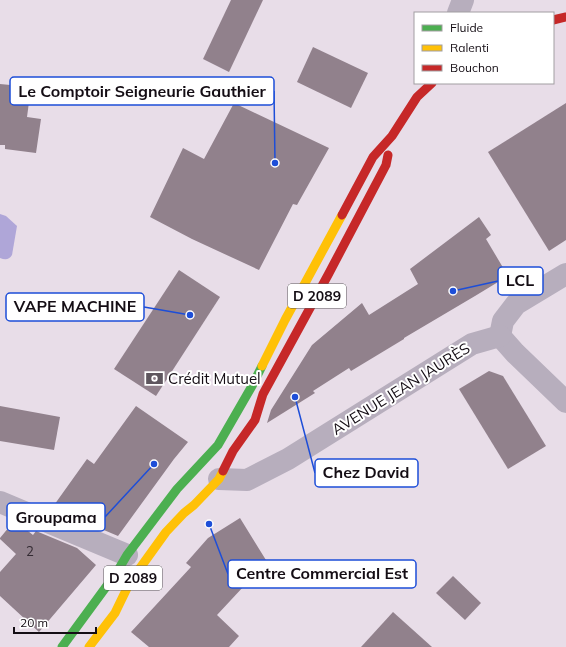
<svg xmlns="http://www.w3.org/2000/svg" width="566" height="647" font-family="Mulish,sans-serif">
	<rect width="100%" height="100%" fill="#e8dde8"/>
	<path fill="#afa6d8" d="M0,214l6,2 11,10 -5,29c-3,5 -7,5 -12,3z"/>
	<g fill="#91818c">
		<path d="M231,0h32l-34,72 -26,-13z"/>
		<path d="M313,47l55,26 -17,35 -54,-26z"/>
		<path d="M0,84l31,3 -4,30 14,2 -5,34 -31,-4v-4h-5z"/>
		<path d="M234,103l95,45 -32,57 -4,-1 -34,66 -67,-31 -42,-22 33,-69 21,11z"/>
		<path d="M566,103v137l-17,11 -61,-99z"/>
		<path d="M479,217l12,18 -5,4 22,37 -33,20 -71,42v1l-53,32 -2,-3 -36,23 2,2 -48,30 4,-13 41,-65 50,-42 7,12 49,-31 -8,-15z"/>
		<path d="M179,270l41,27 -64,99 -42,-27z"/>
		<path d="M489,371l14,5 43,70 -38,23 -49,-80z"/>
		<path d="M0,406l60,11 -6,33 -54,-9z"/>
		<path d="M136,406l52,36 -14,17 -56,77 -66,-28 35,-49 7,5z"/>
		<path d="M240,518l34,55 -30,13 -27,29 22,21 -10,11h-80l-18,-15 60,-65 -5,-4 22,-25z"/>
		<path d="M14,521l4,2 15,12 3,-4 41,17 19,17 -57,67 -39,-36v-24l16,-18 -16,-15v-1z"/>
		<path d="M453,576l28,27 -16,17 -29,-27z"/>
		<path d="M393,612l39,35h-71z"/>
	</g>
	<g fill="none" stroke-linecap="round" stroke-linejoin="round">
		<g stroke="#b7aebd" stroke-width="22">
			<path d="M458,13l5,-13"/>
			<path d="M500,336l3,-15 13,-17 50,-30"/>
			<path d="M500,336l15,17 51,49"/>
			<path d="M219,479l28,1 41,-21 184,-115 28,-8"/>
			<path d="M0,502l127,53"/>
		</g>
		<path stroke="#4caf50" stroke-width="9" d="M62,647l55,-75 10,-17 50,-66 41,-44 34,-59 10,-20"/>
		<g stroke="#ffc107" stroke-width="9">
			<path d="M262,366l23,-46 57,-105"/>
			<path d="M89,647l26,-34 15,-31 36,-50 18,-19 10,-8 25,-26 4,-8"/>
		</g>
		<g stroke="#c62828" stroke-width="9">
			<path d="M553,20l13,-3"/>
			<path d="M342,215l31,-58 19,-21 25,-39 15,-14"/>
			<path d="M223,471l10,-20 22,-31 8,-26 65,-119 58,-110 2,-10"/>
		</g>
	</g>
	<defs>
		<symbol id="bank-bare" viewBox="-9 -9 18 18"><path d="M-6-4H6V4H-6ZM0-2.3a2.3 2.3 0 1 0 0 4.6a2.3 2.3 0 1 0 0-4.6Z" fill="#5e565e" stroke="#fff" stroke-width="2.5" paint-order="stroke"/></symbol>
	</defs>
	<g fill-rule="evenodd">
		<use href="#bank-bare" x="142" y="366" width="25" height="25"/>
	</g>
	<g text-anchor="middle" stroke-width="4" stroke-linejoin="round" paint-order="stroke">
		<g font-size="13" fill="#332a32">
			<text x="30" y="556">2</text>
		</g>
		<g fill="#fff" stroke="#5a565a" stroke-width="1">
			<rect x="288" y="284" width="58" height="24" rx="3"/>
			<rect x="104" y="566" width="58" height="24" rx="3"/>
		</g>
		<g font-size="14" font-weight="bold" fill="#140d14">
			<text x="317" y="301">D 2089</text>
			<text x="133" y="583">D 2089</text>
		</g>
		<g font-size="15" fill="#140d14" stroke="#fff" text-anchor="start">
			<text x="168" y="384">Crédit Mutuel</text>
		</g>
		<g font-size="15" fill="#140d14" stroke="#fff">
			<text transform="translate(401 389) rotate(-32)" y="5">AVENUE JEAN JAURÈS</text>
		</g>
	</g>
	<path fill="none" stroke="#1d4ed8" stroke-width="1.5" d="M275 163L274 91M453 291L498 281M190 315L144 307M295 397L315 473M154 464L105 517M209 524L228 574"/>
	<g fill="#1d4ed8" stroke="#fff" stroke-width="1.5">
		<circle cx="275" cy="163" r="4"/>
		<circle cx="453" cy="291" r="4"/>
		<circle cx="190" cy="315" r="4"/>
		<circle cx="295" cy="397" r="4"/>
		<circle cx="154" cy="464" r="4"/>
		<circle cx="209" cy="524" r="4"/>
	</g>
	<g fill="#fff" stroke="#1d4ed8" stroke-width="1.5">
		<rect x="10" y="77" width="264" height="28" rx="4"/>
		<rect x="498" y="267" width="45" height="28" rx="4"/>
		<rect x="6" y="293" width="138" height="28" rx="4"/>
		<rect x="315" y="459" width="103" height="28" rx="4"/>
		<rect x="7" y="503" width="98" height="28" rx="4"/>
		<rect x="228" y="560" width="188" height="28" rx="4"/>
	</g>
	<g font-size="16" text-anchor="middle" font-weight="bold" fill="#140d14">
		<text x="142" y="97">Le Comptoir Seigneurie Gauthier</text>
		<text x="520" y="286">LCL</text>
		<text x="75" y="312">VAPE MACHINE</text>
		<text x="366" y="478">Chez David</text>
		<text x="56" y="523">Groupama</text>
		<text x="322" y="579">Centre Commercial Est</text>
	</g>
	<rect x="414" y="12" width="140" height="72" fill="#ffffff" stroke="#a19ea1"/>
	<rect x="422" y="25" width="20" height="6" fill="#4caf50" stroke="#a19ea1"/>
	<text x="450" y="32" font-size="12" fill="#140d14">Fluide</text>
	<rect x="422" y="45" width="20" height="6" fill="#ffc107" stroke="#a19ea1"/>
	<text x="450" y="52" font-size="12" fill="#140d14">Ralenti</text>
	<rect x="422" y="65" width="20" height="6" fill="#c62828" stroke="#a19ea1"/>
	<text x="450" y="72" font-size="12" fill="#140d14">Bouchon</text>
	<path d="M14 627v6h82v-6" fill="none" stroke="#140d14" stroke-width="2"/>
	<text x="20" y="627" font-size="12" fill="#140d14" stroke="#ffffff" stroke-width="3" paint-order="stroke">20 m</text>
</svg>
